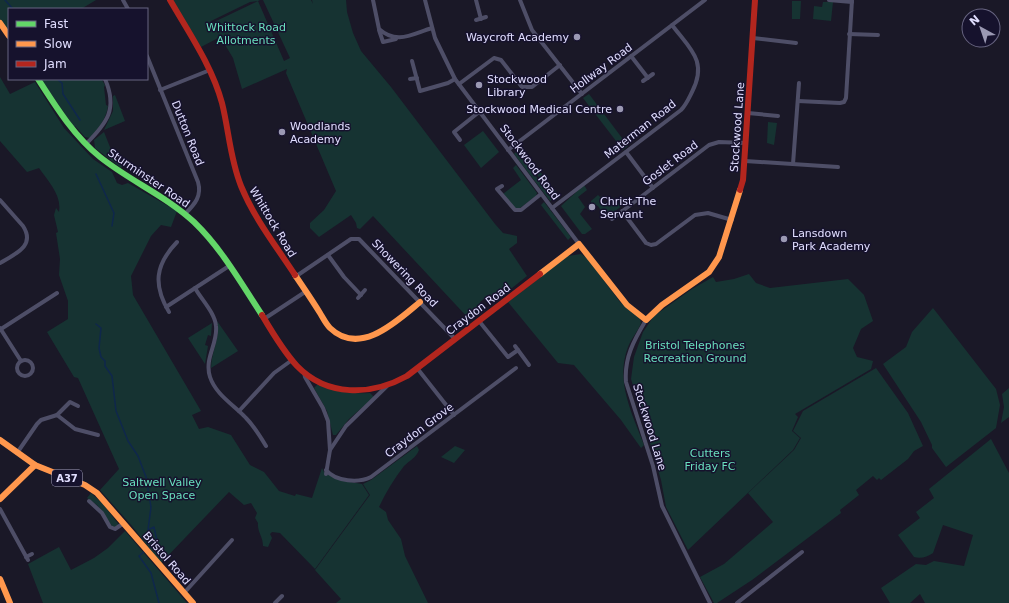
<svg xmlns="http://www.w3.org/2000/svg" width="1009" height="603" font-family="'DejaVu Sans',sans-serif">
	<rect width="100%" height="100%" fill="#1a1827"/>
	<g fill="#163332">
		<path d="M0,0h96l-15,9h-72v23l-9,-12z"/>
		<path d="M171,0h89l-2,1 26,60 6,-3 -27,-58h48l2,4 -1,-4h34l1,12 6,21 8,18 30,36 104,137 8,9 14,3v7l-8,6 18,27 -31,25 -6,-7 -10,8 5,7 -15,11 -97,-104 -13,13 -3,-1 -1,-5 -5,-8 -32,22 -9,-9v-5l14,-13 12,-19 -50,-118 1,-4 -45,20 -9,-31 -21,-35 46,-22 -8,1 -39,19 9,16 -19,10z"/>
		<path d="M801,1l-1,18h-8v-18z"/>
		<path d="M823,2h10l-2,19 -18,-2 1,-13 8,1z"/>
		<path d="M0,77l10,17 25,-12 29,46 29,31 19,13 5,11 5,2 6,-2 49,28 -6,16 -10,-2 -10,11 -20,40 2,19 68,116 -9,4 7,14 9,-2 23,8 19,30 14,7 15,19 16,5 1,-2 16,4 10,-30 2,4 20,9 18,3 7,11 -54,74 -35,-36 -8,-1 -2,2 2,4 -4,9 -5,-1c0,-9 -6,-15 -5,-23l-3,-5 2,-5 -6,-10 -7,2 -15,-13 -68,71 -29,-37 -32,-36 19,-21 -41,-91 -4,-1 -27,-45 21,-13v-18l-9,-26 1,-16 -4,-26 2,-1 -4,-17 2,-7 3,4c3,-17 -11,-31 -20,-44l-12,4 -27,-31z"/>
		<path d="M41,79l61,1 3,5 -1,2 2,18 2,1c-2,13 -9,22 -18,32l-5,-1 -10,-11 -1,1z"/>
		<path d="M589,94l39,52 -5,4 -40,-52z"/>
		<path d="M115,95l10,26 -21,9 9,-19v-15z"/>
		<path d="M768,122l9,1 -3,22 -7,-2z"/>
		<path d="M483,131l16,21 -18,16 -17,-23z"/>
		<path d="M104,132l10,25 10,6 -3,5 -26,-20 -1,-8z"/>
		<path d="M520,146l40,51 -4,3 -39,-52z"/>
		<path d="M517,151l36,48 -3,2 -36,-47z"/>
		<path d="M516,165l21,28 -1,3 -16,12h-6l-11,-14 18,-14 -8,-12z"/>
		<path d="M584,185l3,5 -9,7 7,10 -5,7 12,15 -7,5h-3l-21,-28z"/>
		<path d="M598,195l2,2 2,-1 2,9 8,-4 1,-4 5,7 3,-2 2,3 -17,13 -8,-12 -7,-2v-3z"/>
		<path d="M544,202l27,35 -3,3 -27,-35z"/>
		<path d="M581,254l6,4 33,44 20,17 1,4c-3,8 -10,16 -13,24 -13,34 4,66 16,98l-3,3 -20,-28 -47,-55 -16,-2 -50,-61 60,-46z"/>
		<path d="M749,274l7,9 14,5 78,-9 16,16 9,26 -12,8 -8,19 4,9 16,4 -2,8 -76,45 3,3 -6,14 8,7 -7,12 -105,100 -22,-43 -5,-27 -30,-101 3,-22 9,-25 11,-16 38,-27 21,-12 3,5 18,-3z"/>
		<path d="M933,308l63,81 4,16 -4,23 -50,39 -14,-19v-3l-11,-23 -38,-58 23,-17 6,-15z"/>
		<path d="M217,321l21,30 -27,17c0,-16 10,-31 6,-47z"/>
		<path d="M212,323l-1,13 -3,-1 -3,10 3,1 -3,18 -17,-26z"/>
		<path d="M876,368l32,45 15,33 -9,5 -6,8 -27,21 -2,-2 -2,2 -4,-4 -17,14 3,5 -19,15 1,3 -89,67 -35,23h-3l-14,-26 24,-13 49,-42 -25,-29 46,-43 7,-12 -8,-7 10,-20z"/>
		<path d="M318,384c17,8 33,10 52,9l4,4 -25,22 -13,16h-3l-6,-24 -13,-23z"/>
		<path d="M1009,388v29l-8,6 3,-16 -2,-13z"/>
		<path d="M991,439l18,34v130h-84l-5,-9 -10,9h-20l-9,-15 35,-24 10,1 8,-4 30,5 9,-31 -30,-10 -10,28c-6,4 -12,6 -19,4l-16,-22 22,-17 -4,-6 18,-14 -5,-9z"/>
		<path d="M417,446l2,4c-3,8 -9,10 -15,16 -10,13 -18,26 -25,41l7,5 2,8 13,19 4,17 23,47h-92l5,-4 -26,-29 55,-75 -7,-11 8,-4z"/>
		<path d="M455,446l10,4 -11,13 -13,-6z"/>
		<path d="M91,493l12,11 16,21 -4,2 -3,-1 -15,-21 -10,-7z"/>
		<path d="M125,531l62,72h-144l-15,-39 31,-17 12,23 23,-12 14,-10z"/>
	</g>
	<g fill="none" stroke-linecap="round" stroke-linejoin="round">
		<g stroke="#0f274c" stroke-width="1.5">
			<path d="M5,0l8,9"/>
			<path d="M57,79l5,4 1,11 17,26"/>
			<path d="M96,174l18,39 -2,13"/>
			<path d="M96,324l5,4 -2,20 2,9 4,4v5l7,10 4,35 12,30 10,15 8,21 5,30 -3,23 6,-3 3,14 -7,6"/>
			<path d="M145,551l-6,5 12,17 8,30"/>
		</g>
		<g stroke="#4e4e67" stroke-width="4">
			<path d="M123,0l5,9"/>
			<path d="M373,0l6,29c18,16 33,5 53,-1"/>
			<path d="M425,0l10,38 20,41 124,165"/>
			<path d="M476,0l5,19"/>
			<path d="M520,0l12,30 50,64"/>
			<path d="M829,0l23,2"/>
			<path d="M476,20l10,-3"/>
			<path d="M379,30l4,12 13,-3"/>
			<path d="M849,34l29,1"/>
			<path d="M753,38l43,5"/>
			<path d="M147,56l51,126c4,14 -3,22 -13,32"/>
			<path d="M631,56l17,22"/>
			<path d="M412,61l8,30 28,-8 7,-4"/>
			<path d="M410,79l7,-1"/>
			<path d="M643,81l10,-7"/>
			<path d="M459,84l35,-26 7,2 21,27h10l28,-22"/>
			<path d="M160,90l50,-20"/>
			<path d="M798,101l42,2 4,-1 2,-4 6,-98"/>
			<path d="M748,113l30,3"/>
			<path d="M460,140l-6,-8 25,-20"/>
			<path d="M86,144c21,-21 32,-35 19,-65"/>
			<path d="M508,150l197,-150"/>
			<path d="M626,152l27,36"/>
			<path d="M745,161l93,6"/>
			<path d="M793,164l6,-81"/>
			<path d="M502,186l-5,3 18,21h6l20,-16"/>
			<path d="M0,200l23,26c13,20 -8,28 -23,37"/>
			<path d="M552,208l129,-98c5,-5 8,-12 11,-18 16,-31 -2,-43 -20,-67"/>
			<path d="M622,211l24,32 5,2 5,-1 39,-29 13,-2 24,7"/>
			<path d="M612,219l97,-74 10,-3 27,1"/>
			<path d="M328,255l16,22 17,18"/>
			<path d="M295,277l56,-38h8l96,100"/>
			<path d="M195,288c6,11 20,25 21,38 2,18 -12,32 -6,51 6,18 24,28 36,41 8,8 14,18 20,28"/>
			<path d="M358,298l7,-8"/>
			<path d="M166,307l63,-41"/>
			<path d="M169,312c-16,-27 -14,-47 8,-70"/>
			<path d="M264,319l41,-27"/>
			<path d="M646,320c-12,20 -22,38 -20,62l27,84 9,40 48,97"/>
			<path d="M479,321l29,36 10,-7"/>
			<path d="M0,328l21,33"/>
			<path d="M1,329l56,-36"/>
			<path d="M515,346l14,19"/>
			<circle cx="25" cy="368" r="8"/>
			<path d="M417,368l37,47"/>
			<path d="M304,372l1,5 18,31 5,13 2,29"/>
			<path d="M239,411l35,-38 18,-13"/>
			<path d="M57,415l13,-13 8,4"/>
			<path d="M17,453l20,-29 4,-4 16,-5 18,14 23,6"/>
			<path d="M326,470c10,12 33,13 45,7l145,-109"/>
			<path d="M326,474l4,-24 16,-24 41,-40"/>
			<path d="M89,501l13,12 8,14 5,2 9,-6"/>
			<path d="M0,509l28,51"/>
			<path d="M26,557l6,-3"/>
			<path d="M184,593l48,-53"/>
			<path d="M275,603l7,-7"/>
			<path d="M737,603l65,-51"/>
		</g>
		<path stroke="#63d668" stroke-width="6" d="M38,79c18,28 36,57 62,78 30,24 66,39 94,65 28,27 47,61 68,93"/>
		<g stroke="#ff974d" stroke-width="6">
			<path d="M0,23l9,13"/>
			<path d="M540,274l39,-30 48,61 19,15 16,-15 47,-33 10,-15 21,-67"/>
			<path d="M295,275c8,12 17,25 25,38 3,5 6,11 10,15 30,29 67,-7 90,-26"/>
			<path d="M0,440l35,25 50,20 12,8 96,110"/>
			<path d="M0,499l35,-34"/>
			<path d="M0,579l10,24"/>
		</g>
		<g stroke="#b3261e" stroke-width="6">
			<path d="M170,0c19,33 42,66 52,103 7,28 8,56 19,83 13,32 35,60 54,89"/>
			<path d="M740,190l3,-10 12,-180"/>
			<path d="M262,315c10,17 21,36 35,51 30,31 74,30 110,10l133,-102"/>
		</g>
	</g>
	<g fill="#9b99b3" stroke="#16122d" stroke-width="1.5">
		<circle cx="577" cy="37" r="4"/>
		<circle cx="479" cy="85" r="4"/>
		<circle cx="620" cy="109" r="4"/>
		<circle cx="282" cy="132" r="4"/>
		<circle cx="592" cy="207" r="4"/>
		<circle cx="784" cy="239" r="4"/>
	</g>
	<g text-anchor="middle" stroke-width="3" stroke-linejoin="round" paint-order="stroke">
		<rect fill="#16122d" stroke="#a4a1c0" stroke-width="1" x="52" y="470" width="30" height="16" rx="3"/>
		<g font-size="10" font-weight="bold" fill="#e1deff">
			<text x="67" y="482">A37</text>
		</g>
		<g font-size="11" fill="#69e0be" stroke="#16122d">
			<text x="246" y="31">Whittock Road<tspan x="246" dy="13">Allotments</tspan></text>
			<text x="695" y="349">Bristol Telephones<tspan x="695" dy="13">Recreation Ground</tspan></text>
			<text x="710" y="457">Cutters<tspan x="710" dy="13">Friday FC</tspan></text>
			<text x="162" y="486">Saltwell Valley<tspan x="162" dy="13">Open Space</tspan></text>
		</g>
		<g font-size="11" fill="#e1deff" stroke="#16122d" text-anchor="start">
			<text x="569" y="41" text-anchor="end">Waycroft Academy</text>
			<text x="487" y="83">Stockwood<tspan x="487" dy="13">Library</tspan></text>
			<text x="612" y="113" text-anchor="end">Stockwood Medical Centre</text>
			<text x="290" y="130">Woodlands<tspan x="290" dy="13">Academy</tspan></text>
			<text x="600" y="205">Christ The<tspan x="600" dy="13">Servant</tspan></text>
			<text x="792" y="237">Lansdown<tspan x="792" dy="13">Park Academy</tspan></text>
		</g>
		<g font-size="11" fill="#e1deff" stroke="#16122d">
			<text transform="translate(601 68) rotate(-37)" y="4">Hollway Road</text>
			<text transform="translate(737 127) rotate(-86)" y="4">Stockwood Lane</text>
			<text transform="translate(640 129) rotate(-38)" y="4">Materman Road</text>
			<text transform="translate(188 133) rotate(68)" y="4">Dutton Road</text>
			<text transform="translate(530 162) rotate(53)" y="4">Stockwood Road</text>
			<text transform="translate(670 163) rotate(-37)" y="4">Goslet Road</text>
			<text transform="translate(149 178) rotate(34)" y="4">Sturminster Road</text>
			<text transform="translate(273 222) rotate(59)" y="4">Whittock Road</text>
			<text transform="translate(405 273) rotate(46)" y="4">Showering Road</text>
			<text transform="translate(478 309) rotate(-37)" y="4">Craydon Road</text>
			<text transform="translate(650 427) rotate(73)" y="4">Stockwood Lane</text>
			<text transform="translate(419 430) rotate(-37)" y="4">Craydon Grove</text>
			<text transform="translate(167 558) rotate(49)" y="4">Bristol Road</text>
		</g>
	</g>
	<rect x="8" y="8" width="140" height="72" fill="#16122d" stroke="#676481"/>
	<rect x="16" y="21" width="20" height="6" fill="#63d668" stroke="#676481"/>
	<text x="44" y="28" font-size="12" fill="#e1deff">Fast</text>
	<rect x="16" y="41" width="20" height="6" fill="#ff974d" stroke="#676481"/>
	<text x="44" y="48" font-size="12" fill="#e1deff">Slow</text>
	<rect x="16" y="61" width="20" height="6" fill="#b3261e" stroke="#676481"/>
	<text x="44" y="68" font-size="12" fill="#e1deff">Jam</text>
	<g transform="translate(981 28) rotate(320)"><circle r="19" fill="#16122d" stroke="#676481"/>
	<path d="M0-3L7 15L0 10L-7 15Z" fill="#9b99b3"/>
	<text y="-6" font-size="11" font-weight="bold" text-anchor="middle" fill="#e1deff">N</text>
	</g>
</svg>
